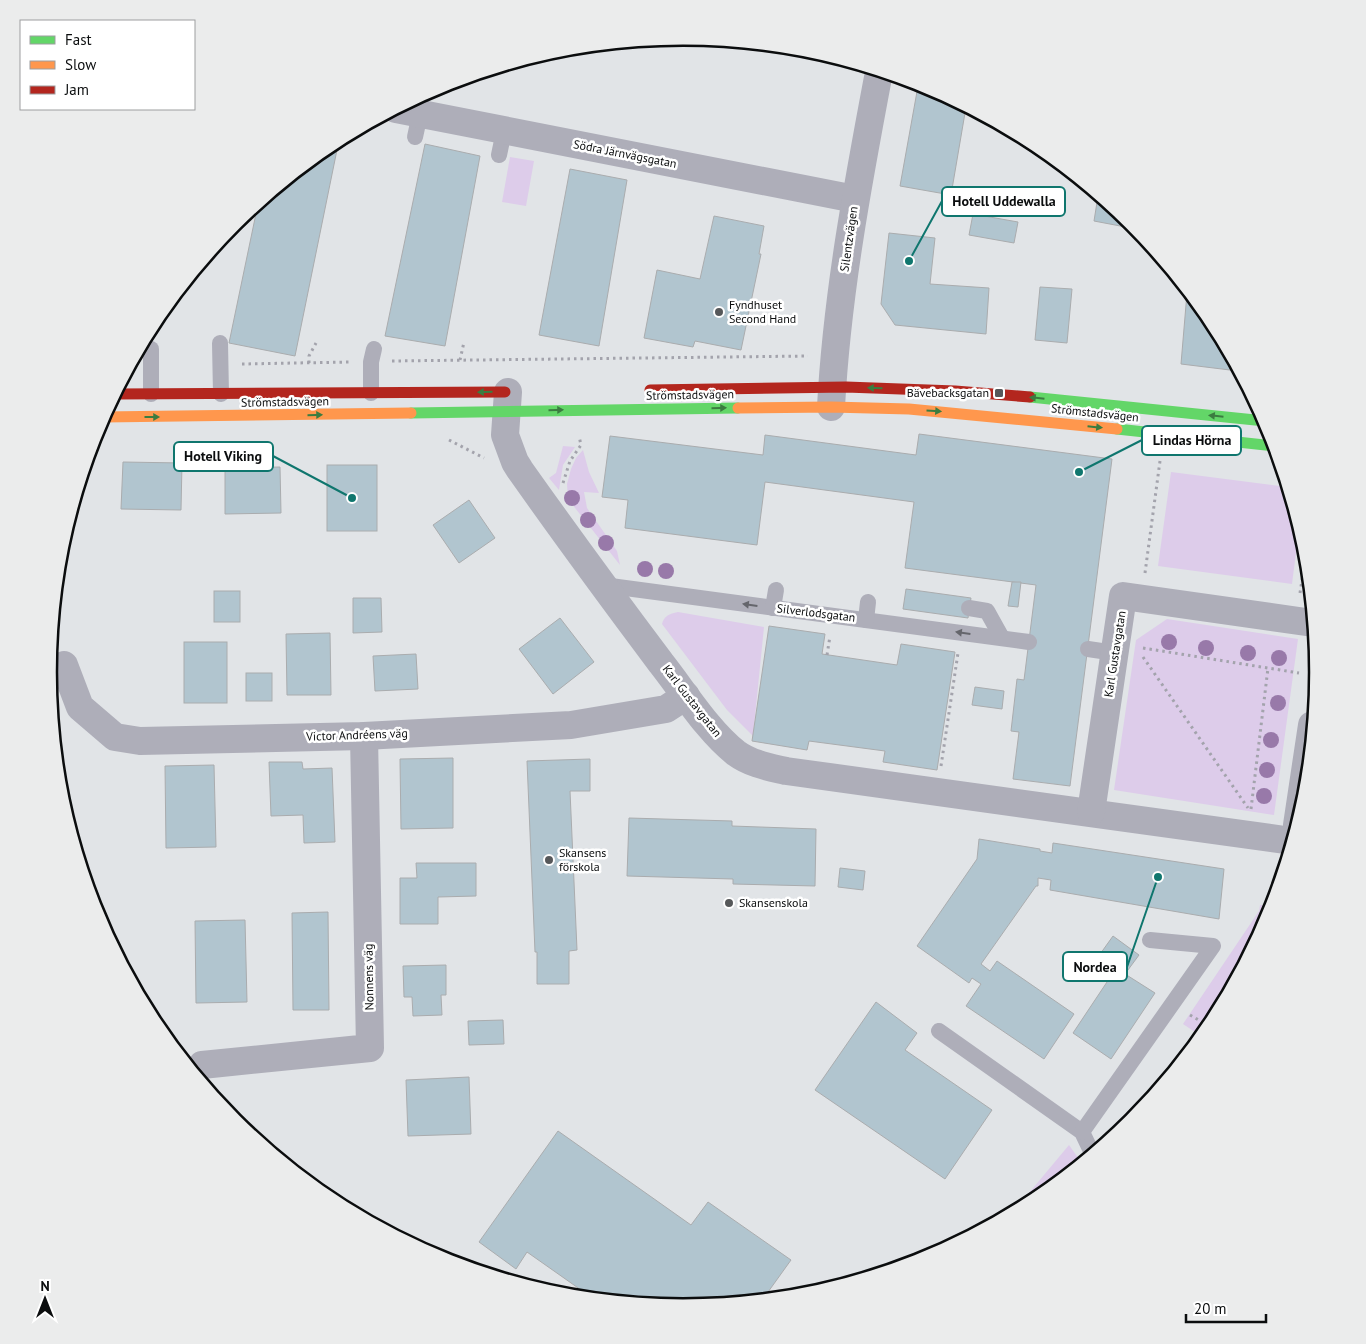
<svg xmlns="http://www.w3.org/2000/svg" width="1366" height="1344" font-family="'PT Sans',sans-serif">
	<rect width="100%" height="100%" fill="#e1e4e7"/>
	<g fill="#ddccea">
		<path d="M510,157l24,4 -8,45 -24,-4z"/>
		<path d="M563,446l12,1 -12,18 -4,25 -10,-12 7,-5z"/>
		<path d="M583,450l6,22 10,21 -15,-1 3,16 30,43 3,14 -52,-66 -1,-15 4,-15 5,-11z"/>
		<path d="M1171,472l116,15 12,42 -7,55 -134,-18z"/>
		<path d="M678,612l86,15 -11,109 -26,-26 -65,-86c2,-8 7,-10 16,-12z"/>
		<path d="M1167,619l131,20 -24,176 -160,-25 22,-150z"/>
		<path d="M1260,905h9l2,4 -2,6 -59,110 -9,11 -18,-12 76,-113z"/>
		<path d="M1069,1145l12,17 -46,38 -21,11z"/>
	</g>
	<g fill="#b1c5cf" stroke="#aaacae">
		<path d="M918,86l11,1 37,20 -15,88 -51,-9z"/>
		<path d="M339,140l-44,216 -66,-13 29,-139 73,-60z"/>
		<path d="M425,144l55,12 -35,190 -60,-10z"/>
		<path d="M570,169l57,11 -28,166 -60,-11z"/>
		<path d="M1098,196l34,28 4,5 -42,-8z"/>
		<path d="M973,214l45,8 -4,21 -45,-8z"/>
		<path d="M714,216l50,10 -5,28h2l-20,96 -46,-9 -2,6 -49,-9 13,-68 43,9z"/>
		<path d="M889,233l46,5 -5,46 59,4 -3,46 -91,-9 -14,-21z"/>
		<path d="M1040,287l32,2 -5,54 -32,-3z"/>
		<path d="M1187,293h2l22,27 27,51 -57,-7z"/>
		<path d="M919,434l193,25 -42,327 -57,-7 6,-47 -8,-1 6,-52 7,1 12,-95 -131,-17 9,-66 -149,-20 -8,63 -132,-17 3,-28 -26,-3 8,-61 153,19 2,-20 151,20z"/>
		<path d="M123,462l59,1 -1,47 -60,-1z"/>
		<rect x="327" y="465" width="50" height="66"/>
		<path d="M280,467l1,46 -56,1v-46z"/>
		<path d="M469,500l26,38 -36,25 -26,-38z"/>
		<path d="M1012,582h9l-3,25 -10,-1z"/>
		<path d="M906,589l65,9 -3,20 -65,-9z"/>
		<rect x="214" y="591" width="26" height="31"/>
		<path d="M353,598h28l1,34 -29,1z"/>
		<path d="M560,618l34,44 -41,32 -34,-45z"/>
		<path d="M769,626l56,8 -3,20 75,11 4,-21 54,8 -18,118 -54,-8 2,-11 -76,-10 -2,9 -55,-9z"/>
		<path d="M330,633l1,62h-44l-1,-61z"/>
		<rect x="184" y="642" width="43" height="61"/>
		<path d="M51,645l-1,42 -1,-15z"/>
		<path d="M416,654l2,35 -43,2 -2,-35z"/>
		<rect x="246" y="673" width="26" height="28"/>
		<path d="M975,687l29,4 -2,18 -30,-4z"/>
		<path d="M453,758v70l-52,1 -1,-70z"/>
		<path d="M590,759v32h-20l7,159 -8,1v33h-32v-32h-2l-8,-191z"/>
		<path d="M269,762h33l1,7 29,-1 3,74 -31,1 -1,-28 -32,1z"/>
		<path d="M214,765l2,82 -50,1 -1,-82z"/>
		<path d="M629,818l103,3v5l84,3 -1,57 -82,-2v-5l-106,-3z"/>
		<path d="M979,839l61,10v2l12,2 1,-10 171,26 -5,50 -169,-29 1,-10 -13,-2v8h-2l-55,78 9,7 7,-10 77,53 -30,45 -78,-53 15,-22 -9,-6 -3,5 -52,-37 60,-87z"/>
		<path d="M416,863h60v33l-38,1v27h-38v-46h17z"/>
		<path d="M840,868l25,3 -2,19 -25,-3z"/>
		<path d="M328,912l1,98h-36l-1,-97z"/>
		<path d="M245,920l2,82 -51,1 -1,-82z"/>
		<path d="M1113,936l26,19 -14,19 30,19 -44,66 -38,-26 42,-63 -17,-13z"/>
		<path d="M446,965v30h-5l1,20 -29,1 -1,-19h-8l-1,-31z"/>
		<path d="M876,1002l41,31 -12,17 87,60 -47,69 -130,-89z"/>
		<path d="M503,1020l1,24 -35,1 -1,-24z"/>
		<path d="M469,1077l2,57 -63,2 -2,-56z"/>
		<path d="M558,1131l133,94 17,-23 83,58 -28,39 -80,7 -92,-9 -64,-45 -11,17 -37,-27z"/>
		<path d="M301,1167l1,9 -11,-8z"/>
	</g>
	<g fill="none" stroke-linecap="round" stroke-linejoin="round">
		<g stroke="#a3a3ac" stroke-width="3" stroke-dasharray="2.5 4" stroke-linecap="butt">
			<path d="M460,360l4,-18"/>
			<path d="M392,361l416,-5"/>
			<path d="M309,363v-7l7,-13"/>
			<path d="M242,364l108,-2"/>
			<path d="M449,440l35,18"/>
			<path d="M563,483l7,-22 11,-16 -2,-9"/>
			<path d="M1145,573l15,-112"/>
			<path d="M1300,593l6,-39"/>
			<path d="M1143,648l156,25"/>
			<path d="M827,655l3,-19"/>
			<path d="M1143,657l105,151"/>
			<path d="M941,766l17,-113"/>
			<path d="M1251,809l17,-141"/>
			<path d="M1190,1015l19,11"/>
		</g>
		<g stroke="#aeaeb9" stroke-width="16">
			<path d="M415,137l5,-23"/>
			<path d="M499,155l5,-24"/>
			<path d="M220,343l1,51"/>
			<path d="M371,393v-31l3,-13"/>
			<path d="M151,394v-45"/>
			<path d="M603,585l426,57"/>
			<path d="M773,608l3,-18"/>
			<path d="M969,608l18,3 15,27"/>
			<path d="M866,620l2,-18"/>
			<path d="M1088,649l27,4"/>
			<path d="M939,1031l143,101 10,21"/>
			<path d="M1082,1132l131,-186 -63,-6"/>
		</g>
		<g stroke="#aeaeb9" stroke-width="28">
			<path d="M396,109l459,90"/>
			<path d="M508,392l-3,43 10,27 5,8c46,65 93,129 141,193 23,29 46,67 75,90 15,11 33,14 50,18l506,70"/>
			<path d="M831,407c6,-113 27,-224 48,-335"/>
			<path d="M64,665l16,42 35,30 25,4 224,-5 207,-11 95,-16 20,-13"/>
			<path d="M1091,812l32,-216 190,27"/>
			<path d="M1297,825l15,-100"/>
			<path d="M202,1065l168,-17 -6,-312"/>
		</g>
		<g stroke="#63d668" stroke-width="11">
			<path d="M1030,397l235,24"/>
			<path d="M411,413l327,-5"/>
			<path d="M1117,429l157,17"/>
		</g>
		<g stroke="#ff974d" stroke-width="11">
			<path d="M738,408l93,-1 78,2 208,20"/>
			<path d="M103,417l308,-4"/>
		</g>
		<g stroke="#b3261e" stroke-width="11">
			<path d="M650,390l196,-3 109,4 75,6"/>
			<path d="M116,394l389,-2"/>
		</g>
	</g>
	<g fill="#9879a9">
		<circle cx="572" cy="498" r="8"/>
		<circle cx="588" cy="520" r="8"/>
		<circle cx="606" cy="543" r="8"/>
		<circle cx="645" cy="569" r="8"/>
		<circle cx="666" cy="571" r="8"/>
		<circle cx="1169" cy="642" r="8"/>
		<circle cx="1206" cy="648" r="8"/>
		<circle cx="1248" cy="653" r="8"/>
		<circle cx="1279" cy="658" r="8"/>
		<circle cx="1278" cy="703" r="8"/>
		<circle cx="1271" cy="740" r="8"/>
		<circle cx="1267" cy="770" r="8"/>
		<circle cx="1264" cy="796" r="8"/>
	</g>
	<defs><path id="oneway-solid" d="M-6-.8H1V-3.2L6.5 0L1 3.2V.8H-6Z" transform="scale(1.25)"/></defs>
	<g fill="#3b7c40">
		<use href="#oneway-solid" transform="translate(875 388) rotate(-179)"/>
		<use href="#oneway-solid" transform="translate(485 392) rotate(179)"/>
		<use href="#oneway-solid" transform="translate(1037 398) rotate(-174)"/>
		<use href="#oneway-solid" transform="translate(719 408) rotate(-1)"/>
		<use href="#oneway-solid" transform="translate(556 410) rotate(-1)"/>
		<use href="#oneway-solid" transform="translate(934 411) rotate(4)"/>
		<use href="#oneway-solid" transform="translate(315 415) rotate(-1)"/>
		<use href="#oneway-solid" transform="translate(1216 416) rotate(-174)"/>
		<use href="#oneway-solid" transform="translate(152 417)"/>
		<use href="#oneway-solid" transform="translate(1095 427) rotate(6)"/>
	</g>
	<g fill="#65666c">
		<use href="#oneway-solid" transform="translate(750 605) rotate(-172)"/>
		<use href="#oneway-solid" transform="translate(963 633) rotate(-172)"/>
	</g>
	<g fill="#56585a" stroke="#fff" stroke-width="2">
		<circle cx="719" cy="312" r="5"/>
		<rect x="994" y="388" width="10" height="10" rx="2.5"/>
		<circle cx="549" cy="860" r="5"/>
		<circle cx="729" cy="903" r="5"/>
	</g>
	<g text-anchor="middle" stroke-width="5" stroke-linejoin="round" paint-order="stroke">
		<g font-size="12" fill="#0b0d0e" stroke="#fff">
			<text transform="translate(625 154) rotate(11)" y="4">Södra Järnvägsgatan</text>
			<text transform="translate(849 239) rotate(-82)" y="4">Silentzvägen</text>
			<text transform="translate(690 395) rotate(-1)" y="4">Strömstadsvägen</text>
			<text transform="translate(285 402) rotate(-1)" y="4">Strömstadsvägen</text>
			<text transform="translate(1095 413) rotate(6)" y="4">Strömstadsvägen</text>
			<text transform="translate(816 613) rotate(7)" y="4">Silverlodsgatan</text>
			<text transform="translate(1115 654) rotate(-81)" y="4">Karl Gustavgatan</text>
			<text transform="translate(692 701) rotate(52)" y="4">Karl Gustavgatan</text>
			<text transform="translate(357 735) rotate(-2)" y="4">Victor Andréens väg</text>
			<text transform="translate(369 977) rotate(-91)" y="4">Nonnens väg</text>
		</g>
		<g font-size="12" fill="#0b0d0e" stroke="#fff" text-anchor="start">
			<text x="729" y="309">Fyndhuset<tspan x="729" dy="14">Second Hand</tspan></text>
			<text x="989" y="397" text-anchor="end">Bävebacksgatan</text>
			<text x="559" y="857">Skansens<tspan x="559" dy="14">förskola</tspan></text>
			<text x="739" y="907">Skansenskola</text>
		</g>
	</g>
	<path d="M0 0H1366V1344H0ZM57 672a626 626 0 1 1 1252 0a626 626 0 1 1-1252 0Z" fill="#ebecec" fill-rule="evenodd"/>
	<path fill="none" stroke="#0b0d0e" stroke-width="2.5" d="M57 672a626 626 0 1 1 1252 0a626 626 0 1 1-1252 0Z"/>
	<path fill="none" stroke="#0f766e" stroke-width="2" d="M909 261L942 201M1079 472L1142 440M352 498L273 456M1158 877L1127 967"/>
	<g fill="#0f766e" stroke="#fff" stroke-width="2">
		<circle cx="909" cy="261" r="5"/>
		<circle cx="1079" cy="472" r="5"/>
		<circle cx="352" cy="498" r="5"/>
		<circle cx="1158" cy="877" r="5"/>
	</g>
	<g fill="#fff" stroke="#0f766e" stroke-width="2">
		<rect x="942" y="187" width="123" height="29" rx="5"/>
		<rect x="1142" y="426" width="99" height="29" rx="5"/>
		<rect x="174" y="442" width="99" height="29" rx="5"/>
		<rect x="1063" y="952" width="64" height="29" rx="5"/>
	</g>
	<g font-size="14" text-anchor="middle" font-weight="bold" fill="#0b0d0e">
		<text x="1004" y="206">Hotell Uddewalla</text>
		<text x="1192" y="445">Lindas Hörna</text>
		<text x="223" y="461">Hotell Viking</text>
		<text x="1095" y="972">Nordea</text>
	</g>
	<rect x="20" y="20" width="175" height="90" fill="#ffffff" stroke="#9d9e9f"/>
	<rect x="30" y="36" width="25" height="8" fill="#63d668" stroke="#9d9e9f"/>
	<text x="65" y="45" font-size="15" fill="#0b0d0e">Fast</text>
	<rect x="30" y="61" width="25" height="8" fill="#ff974d" stroke="#9d9e9f"/>
	<text x="65" y="70" font-size="15" fill="#0b0d0e">Slow</text>
	<rect x="30" y="86" width="25" height="8" fill="#b3261e" stroke="#9d9e9f"/>
	<text x="65" y="95" font-size="15" fill="#0b0d0e">Jam</text>
	<g transform="translate(45 1299)" stroke="#ffffff" stroke-width="4" paint-order="stroke">
	<path d="M0-4L9 19L0 12L-9 19Z" fill="#0b0d0e"/>
	<text y="-8" font-size="14" font-weight="bold" text-anchor="middle" fill="#0b0d0e">N</text>
	</g>
	<path d="M1186 1314v8h80v-8" fill="none" stroke="#0b0d0e" stroke-width="2.5"/>
	<text x="1194" y="1314" font-size="15" fill="#0b0d0e" stroke="#ffffff" stroke-width="4" paint-order="stroke">20 m</text>
</svg>
